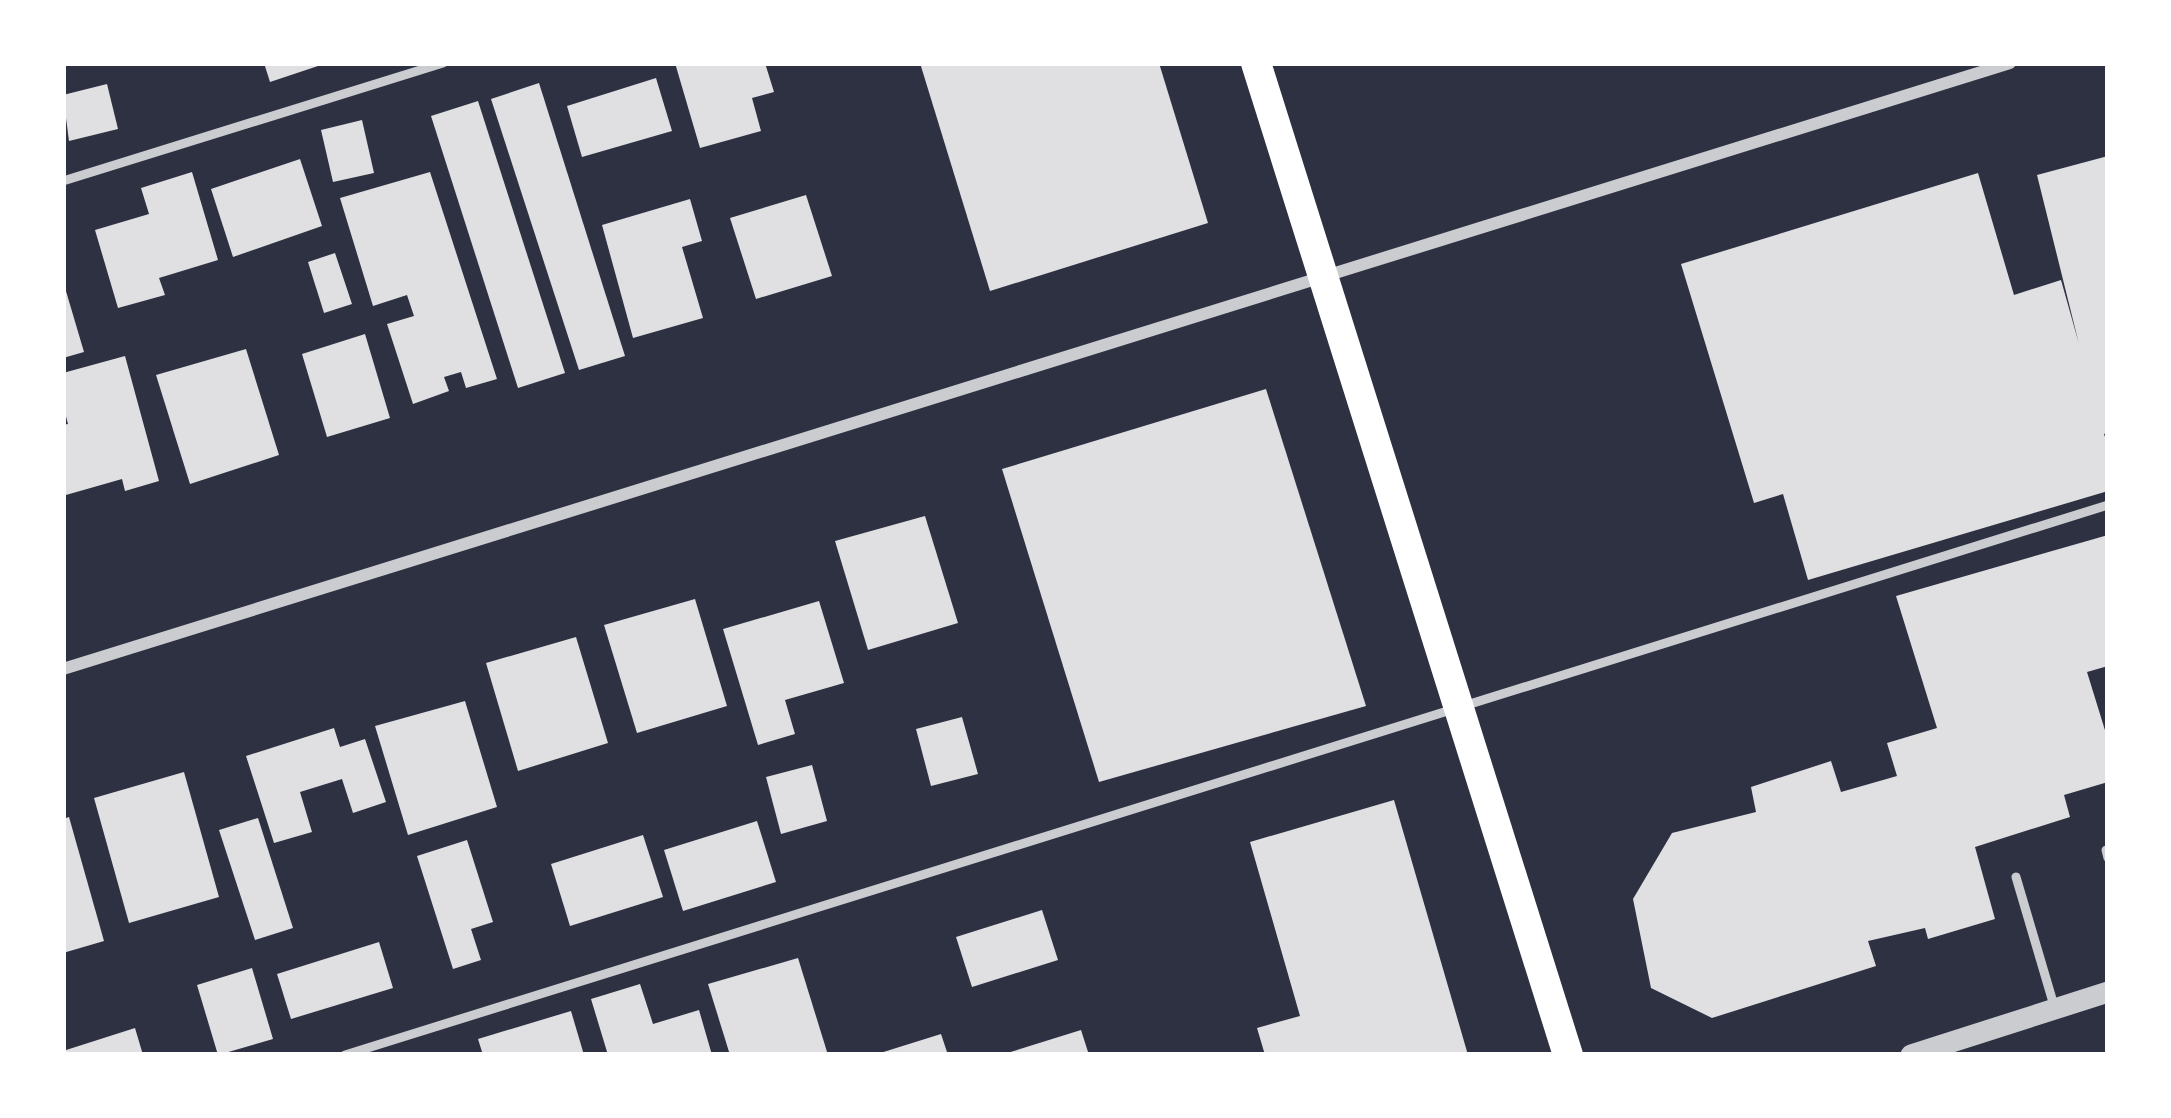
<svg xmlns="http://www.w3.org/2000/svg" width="2171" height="1118" font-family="Overpass,sans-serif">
	<rect width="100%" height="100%" fill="#2d3142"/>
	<g fill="#e0e0e3">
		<path d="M264,63h60v1l-54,18z"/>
		<path d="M675,63h90l9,29 -22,6 9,33 -61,17z"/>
		<path d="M920,63h239l49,160 -218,68z"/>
		<path d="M656,78l16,53 -90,26 -15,-51z"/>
		<path d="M539,83l86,273 -46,14 -88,-271z"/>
		<path d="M107,84l11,45 -49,12 -6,-46z"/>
		<path d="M478,101l87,272 -47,15 -87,-272z"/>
		<path d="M362,120l12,53 -41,9 -12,-52z"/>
		<path d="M2108,156v277l-4,1 4,12v45l-300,89 -25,-86 -29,9 -73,-239 297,-91 36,122 47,-15 18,64 -42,-169z"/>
		<path d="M300,159l22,67 -89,31 -22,-68z"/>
		<path d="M192,172l26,88 -59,18 6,17 -47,13 -23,-78 54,-16 -8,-26z"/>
		<path d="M430,172l67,207 -31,9 -5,-16 -17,5 5,14 -36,13 -26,-80 27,-8 -7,-21 -34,11 -33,-108z"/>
		<path d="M806,195l26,81 -76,23 -26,-81z"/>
		<path d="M690,199l12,42 -20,6 21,71 -70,20 -31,-113z"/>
		<path d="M335,253l17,51 -28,9 -16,-51z"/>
		<path d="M63,281l21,71 -21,6z"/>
		<path d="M365,334l25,84 -63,19 -25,-83z"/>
		<path d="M246,349l33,106 -89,29 -34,-109z"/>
		<path d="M125,356l34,125 -34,10 -3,-12 -56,16 -3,-70 5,-1 -5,-19v-32z"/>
		<path d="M1266,389l100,317 -267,76 -97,-313z"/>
		<path d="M925,516l33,107 -90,27 -33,-109z"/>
		<path d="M2108,535v131l-21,6 21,68v42l-44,13 6,22 -95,30 20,72 -67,20 -3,-11 -57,13 8,25 -164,52 -61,-30 -18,-89 39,-66 84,-21 -5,-25 80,-26 10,31 56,-16 -10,-33 50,-15 -41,-132z"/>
		<path d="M695,599l32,107 -90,27 -33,-108z"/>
		<path d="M819,601l25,82 -59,17 10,34 -37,11 -35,-116z"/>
		<path d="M576,637l32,106 -90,28 -32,-108z"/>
		<path d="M465,701l32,106 -89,28 -33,-109z"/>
		<path d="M962,717l16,57 -47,12 -15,-57z"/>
		<path d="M334,728l6,19 25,-8 21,63 -33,11 -11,-34 -42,13 12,40 -38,11 -28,-87z"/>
		<path d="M812,765l15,56 -46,13 -15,-57z"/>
		<path d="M184,772l35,125 -90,26 -35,-125z"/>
		<path d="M1394,800l74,255h-203l-8,-27 43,-12 -50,-174z"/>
		<path d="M69,817l35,124 -41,12v-134z"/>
		<path d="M258,818l35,110 -38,12 -36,-110z"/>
		<path d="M757,821l19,61 -93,29 -19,-61z"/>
		<path d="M643,835l20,62 -93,29 -19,-62z"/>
		<path d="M467,840l26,82 -22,7 10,31 -28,9 -36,-113z"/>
		<path d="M1042,910l16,50 -86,27 -16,-50z"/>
		<path d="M379,942l14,46 -102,31 -14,-45z"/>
		<path d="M798,958l30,97h-98l-22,-71z"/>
		<path d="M252,968l21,71 -55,16 -21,-70z"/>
		<path d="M640,984l13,40 46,-14 13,45h-104l-17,-56z"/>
		<path d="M571,1011l13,44h-101l-5,-16z"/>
		<path d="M135,1028l8,27h-80v-4z"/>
		<path d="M1081,1030l8,25h-85v-1z"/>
		<path d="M941,1034l7,21h-70l-1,-1z"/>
	</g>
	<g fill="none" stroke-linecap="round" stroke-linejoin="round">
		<g stroke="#caccd0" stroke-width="9">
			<path d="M63,181l380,-118"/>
			<path d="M2106,850l2,8"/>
			<path d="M2016,877l39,132"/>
			<path d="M345,1055l1763,-550"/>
		</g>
		<path stroke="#caccd0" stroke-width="12" d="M63,669l1947,-606"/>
		<path stroke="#caccd0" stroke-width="21" d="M1911,1055l197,-63"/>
		<path stroke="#fff" stroke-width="30" d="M1256,63l312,992"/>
	</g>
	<rect width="2171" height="1118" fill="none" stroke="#ffffff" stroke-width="132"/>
</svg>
